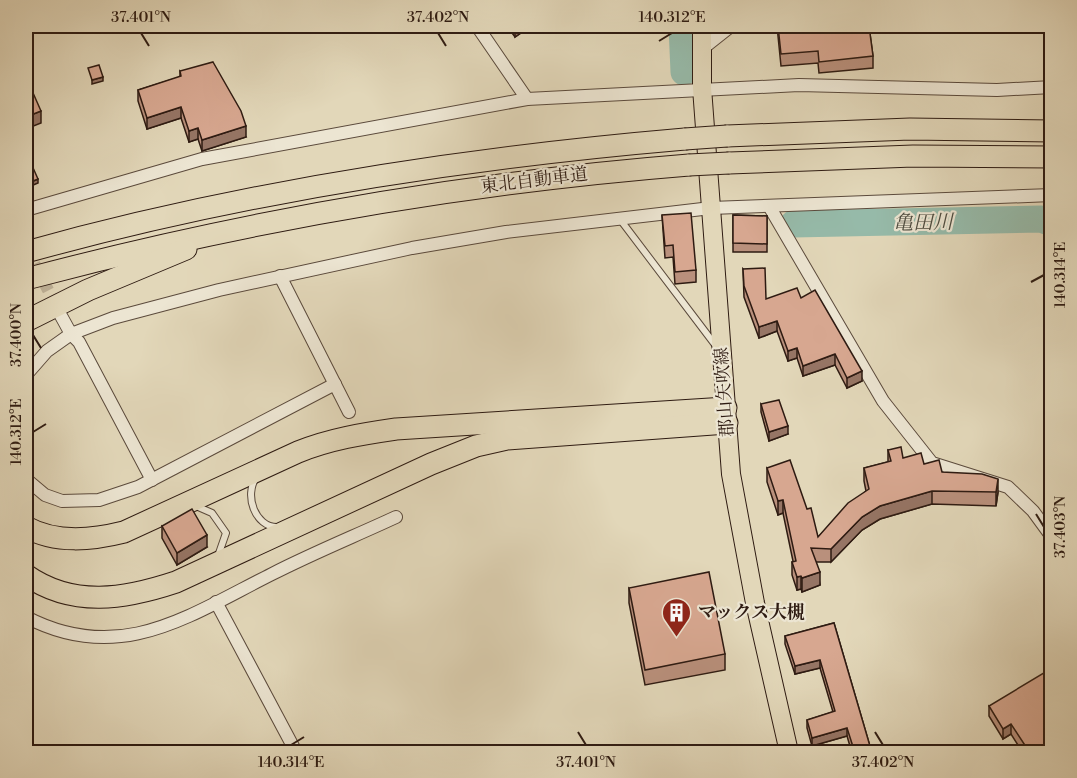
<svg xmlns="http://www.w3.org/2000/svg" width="1077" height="778" font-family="'Libre Bodoni','Noto Serif JP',serif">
	<rect width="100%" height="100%" fill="#e2d7b9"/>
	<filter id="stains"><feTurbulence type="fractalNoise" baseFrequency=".00333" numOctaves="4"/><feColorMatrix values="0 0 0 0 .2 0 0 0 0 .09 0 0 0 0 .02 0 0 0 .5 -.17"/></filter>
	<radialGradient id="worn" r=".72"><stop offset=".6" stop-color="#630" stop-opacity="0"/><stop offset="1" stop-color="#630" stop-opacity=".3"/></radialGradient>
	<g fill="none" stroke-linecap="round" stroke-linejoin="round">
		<g stroke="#96baa9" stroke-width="27">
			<path d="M682,26l2,46"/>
			<path d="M793,224l248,-5 11,4"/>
		</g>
		<path stroke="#beb198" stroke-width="12" stroke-dasharray="12 6" stroke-linecap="butt" d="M26,248l32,61"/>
		<defs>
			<g id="lane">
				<path d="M619,218l97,128"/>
				<path d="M256,478c-12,17 -1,49 21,49"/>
				<path d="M196,506l16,7 14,20 -8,23"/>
			</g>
			<g id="street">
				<path d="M477,26l50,73"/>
				<path d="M702,49l29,-23"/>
				<path d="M769,206l114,195 49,62 76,24 25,24 19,26"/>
				<path d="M26,210l176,-51 325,-60 272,-14 198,5 55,-3"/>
				<path d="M280,276l69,136"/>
				<path d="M60,314l11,20 8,8 73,138"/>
				<path d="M26,375l21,-24 24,-17 42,-16 106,-28 193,-42 94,-16 205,-24 341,-13"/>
				<path d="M26,479l19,16 17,6 37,-1 39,-13 197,-103"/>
				<path d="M216,602l80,150"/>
				<path d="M26,617c94,49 162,-1 246,-43 41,-21 83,-38 124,-57"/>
			</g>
			<path id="primary" d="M702,26v62l29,386 24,129 34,149"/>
			<g id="highway">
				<path d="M727,136l183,-7 142,2"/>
				<path d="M729,163l184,-7 139,1"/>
				<path d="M26,252c215,-60 437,-94 659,-113"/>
				<path d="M26,279c218,-58 438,-96 663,-114"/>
				<path d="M26,321l62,-31 98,-41"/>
				<path d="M26,527c30,17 66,13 98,5l174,-80c32,-13 64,-18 98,-23l330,-21"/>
				<path d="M26,575c47,33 99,24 150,7l255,-118 45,-18 31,-7 220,-16"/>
			</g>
		</defs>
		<use href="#lane" stroke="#5b4a3c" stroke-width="8"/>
		<use href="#street" stroke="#5b4a3c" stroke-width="14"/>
		<use href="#primary" stroke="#2e1b12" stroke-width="20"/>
		<use href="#highway" stroke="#2e1b12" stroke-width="23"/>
		<use href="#lane" stroke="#ece5d2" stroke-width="6"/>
		<use href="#street" stroke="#ece5d2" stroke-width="12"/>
		<use href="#primary" stroke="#e2d7b9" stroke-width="18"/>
		<use href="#highway" stroke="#e2d7b9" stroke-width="21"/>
		<defs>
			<g id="highway-bridge">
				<path d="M685,139l42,-3"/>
				<path d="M689,165l40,-2"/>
			</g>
		</defs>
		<use href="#highway-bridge" stroke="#2e1b12" stroke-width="23" stroke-linecap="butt"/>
		<use href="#highway-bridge" stroke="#e2d7b9" stroke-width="21"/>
	</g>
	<g fill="#b9907c" stroke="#2e1b12" stroke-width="1.5">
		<path d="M507,26h24l-16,11z"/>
		<path d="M777,26h92l4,30v12l-54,5 -1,-10 -37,3z"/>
		<path d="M180,71l66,66 -44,14 -4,-12 -9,3 -8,-24 -34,11 -9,-28v-11l42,-13z"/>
		<path d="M662,215l34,55v12l-21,2 -2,-27 -8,1z"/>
		<path d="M733,215l34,1v36h-34z"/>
		<path d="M743,269l23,30 35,-1 61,83 -15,7 -12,-23 -32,11 -6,-18 -9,3 -11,-30 -18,7 -15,-41z"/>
		<path d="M761,404l27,30 -19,7 -8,-29z"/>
		<path d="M888,450l15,8 21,6 18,8 56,20 -2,14 -64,-2 -52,15 -18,11 -31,32h-15l4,23 -18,7 -1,-3 -4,1 -5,-15v-13l1,-1 -10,-48 -5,2 -11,-33v-14l40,41 11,28 48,-46 -2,-10v-13l24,-6z"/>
		<path d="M162,526l45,21 -30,18 -15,-27z"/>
		<path d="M629,588l96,66v16l-80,15 -16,-82z"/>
		<path d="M834,623l38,130h-20l-5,-17 -35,10 -5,-18v-8l26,-8 -13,-44 -25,6 -10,-30v-8z"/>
		<path d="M989,706l63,47h-29l-12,-19 -8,5 -14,-23z"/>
	</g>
	<g fill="#967565" stroke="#2e1b12" stroke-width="1.5">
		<path d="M519,26h12l-16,11v-9z"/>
		<path d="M103,77v4l-11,3v-4z"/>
		<path d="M181,107v11l-34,11v-11z"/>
		<path d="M41,111v12l-15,6v-12z"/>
		<path d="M246,126v11l-44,14v-11z"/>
		<path d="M198,128v11l-9,3v-11z"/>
		<path d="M38,179v4l-12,5v-4z"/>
		<path d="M777,321v10l-18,7v-11z"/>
		<path d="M797,348v10l-9,3v-10z"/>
		<path d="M835,354v11l-32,11v-10z"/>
		<path d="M862,371v10l-15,7v-10z"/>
		<path d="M788,426v8l-19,7v-9z"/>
		<path d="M998,479v13l-2,14v-14z"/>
		<path d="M932,491v13l-52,15 -18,11 -31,32v-13l31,-32 18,-11z"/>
		<path d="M783,500v13l-5,2v-14z"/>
		<path d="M207,535v12l-30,18v-12z"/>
		<path d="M820,572v13l-18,7v-14z"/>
		<path d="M801,576v13l-4,1v-13z"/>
		<path d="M820,660v8l-25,6v-8z"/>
		<path d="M1011,724v10l-8,5v-10z"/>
		<path d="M847,728v8l-35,10v-8z"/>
	</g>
	<g fill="#d7a790" stroke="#2e1b12" stroke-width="1.5">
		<path d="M778,26h91l4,30 -54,6 -1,-11 -37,3z"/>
		<path d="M213,62l28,49 5,15 -44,14 -4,-12 -9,3 -8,-24 -34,11 -9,-28 43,-14 -1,-5z"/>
		<path d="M99,65l4,12 -11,3 -4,-12z"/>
		<path d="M26,77l15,34 -15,6z"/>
		<path d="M26,152l12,27 -12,5z"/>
		<path d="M691,213l5,57 -21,2 -2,-27 -8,1 -3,-31z"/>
		<path d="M733,215l34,1v28l-34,-1z"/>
		<path d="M765,268l1,31 31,-11 4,10 14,-8 47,81 -15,7 -12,-24 -32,12 -6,-18 -9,3 -11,-30 -18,6 -15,-41 -1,-17z"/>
		<path d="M779,400l9,26 -19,6 -8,-28z"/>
		<path d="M901,447l2,11 18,-5 3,11 15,-4 3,12 40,2 16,5 -2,13 -64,-1 -52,15 -18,11 -31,32 -20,-1 9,24 -18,6 -1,-2 -4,1 -5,-15 4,-1 -13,-61 -5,1 -11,-33 23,-8 17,49 4,-1 7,29 30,-34 21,-14 -5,-21 27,-7 -3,-11z"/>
		<path d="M192,509l15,26 -30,18 -15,-27z"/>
		<path d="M709,572l16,82 -80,16 -16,-82z"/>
		<path d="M834,623l38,130h-17l-8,-25 -35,10 -5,-18 28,-9 -15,-51 -25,6 -10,-30z"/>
		<path d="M1052,668v85h-22l-19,-29 -8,5 -14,-23z"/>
	</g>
	<path fill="none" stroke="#2e1b12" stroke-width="2" d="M141,33l8,13M438,33l8,13M659,41l13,-8M1031,282l13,-7M33,335l8,13M33,432l13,-8M1036,514l8,13M578,732l8,13M875,732l8,13M291,745l13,-8"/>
	<defs>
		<symbol id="building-pin" viewBox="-11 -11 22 30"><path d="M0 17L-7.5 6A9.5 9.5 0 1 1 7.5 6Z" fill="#8f2418" stroke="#ece5d2"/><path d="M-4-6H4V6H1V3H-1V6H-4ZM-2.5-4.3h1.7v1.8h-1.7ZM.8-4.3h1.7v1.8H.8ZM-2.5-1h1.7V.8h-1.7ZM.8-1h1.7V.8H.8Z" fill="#fff"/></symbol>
	</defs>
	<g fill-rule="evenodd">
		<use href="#building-pin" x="660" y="596" width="33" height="45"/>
	</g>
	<g text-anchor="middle" stroke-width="4.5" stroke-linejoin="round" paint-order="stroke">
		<g font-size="18" fill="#2e1b12" stroke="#ece5d2">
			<text transform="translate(534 180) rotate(-7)" y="6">東北自動車道</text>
			<text transform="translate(724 392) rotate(-94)" y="6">郡山矢吹線</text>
		</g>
		<g font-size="18" font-weight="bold" fill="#2e1b12" stroke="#ece5d2" text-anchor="start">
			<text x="698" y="618">マックス大槻</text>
		</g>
		<g font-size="20" font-style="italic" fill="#4d4b3f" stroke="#ece5d2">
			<text transform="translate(923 222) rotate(-1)" y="7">亀田川</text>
		</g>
	</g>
	<rect width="1077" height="778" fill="none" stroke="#e2d7b9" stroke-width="66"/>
	<rect x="33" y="33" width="1011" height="712" fill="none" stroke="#2e1b12" stroke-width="2"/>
	<g font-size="15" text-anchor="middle" fill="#2e1b12">
		<text x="141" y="22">37.401°N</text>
		<text x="438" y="22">37.402°N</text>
		<text x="672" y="22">140.312°E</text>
		<text transform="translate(1060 275) rotate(-90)" y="5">140.314°E</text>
		<text transform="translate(16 335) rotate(-90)" y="5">37.400°N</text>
		<text transform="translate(16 432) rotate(-90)" y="5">140.312°E</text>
		<text transform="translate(1060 527) rotate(-90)" y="5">37.403°N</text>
		<text x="291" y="767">140.314°E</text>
		<text x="586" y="767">37.401°N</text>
		<text x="883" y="767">37.402°N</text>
	</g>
	<rect width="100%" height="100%" filter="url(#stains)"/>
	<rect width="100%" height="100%" fill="url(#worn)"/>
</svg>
